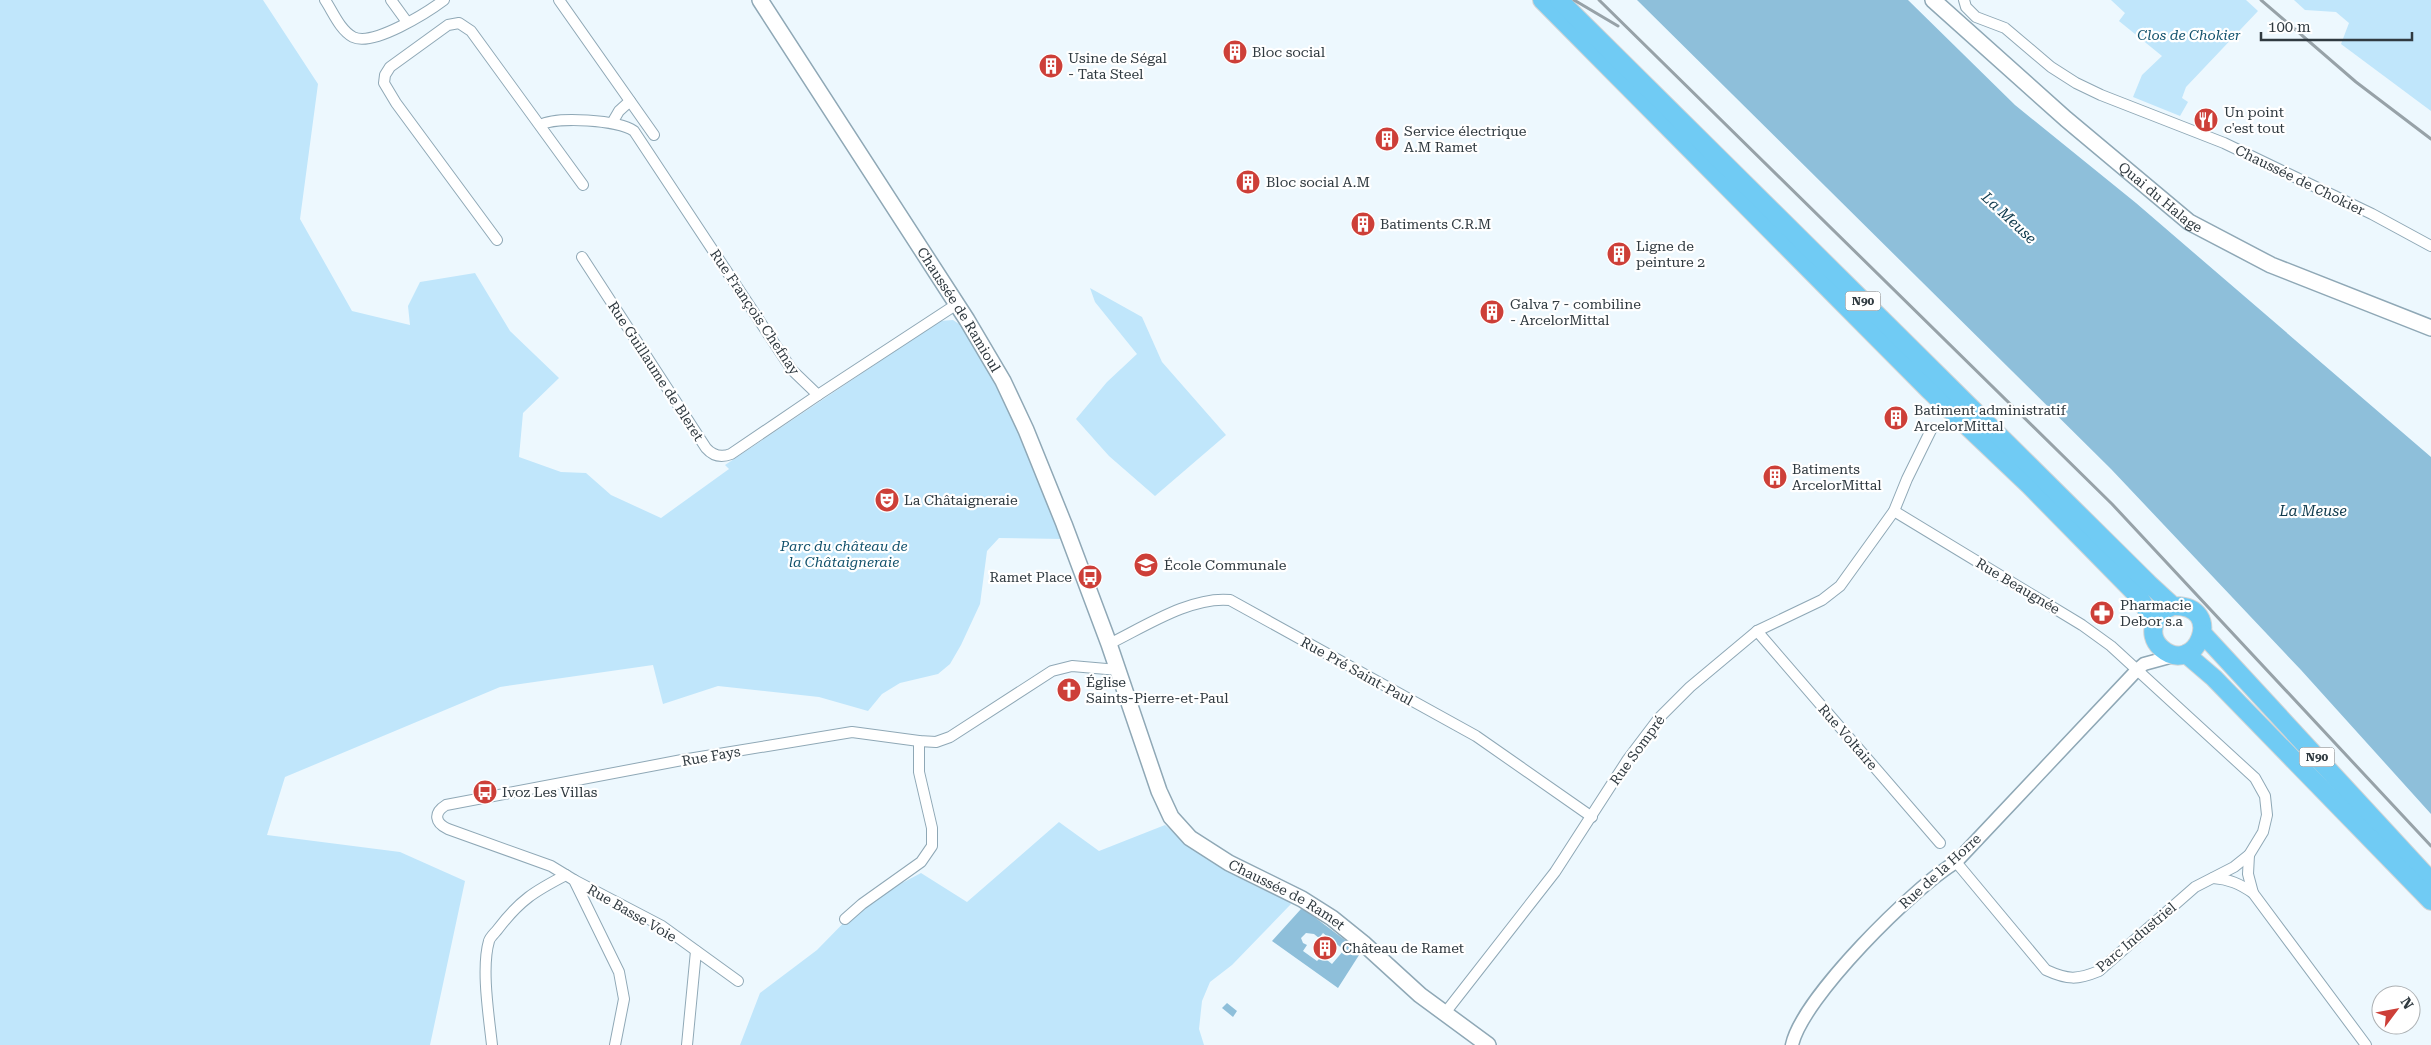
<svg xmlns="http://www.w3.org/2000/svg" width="2431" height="1045" font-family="'Roboto Serif',serif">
	<rect width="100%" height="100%" fill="#edf8fe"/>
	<g fill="#c0e6fb">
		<path d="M0,0h263l55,84 -18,135 52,92 58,14 -2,-19 12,-24 55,-9 35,58 49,47 -36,35 -4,44 42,15 25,1 25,22 50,23 68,-49 -4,-4 215,-144 13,-1 12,8 40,69 59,142 -65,-1 -12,13 -7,53 -19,41 -11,19 -12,10 -38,9 -18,11 -14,17 -49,-14 -101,-11 -55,18 -10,-39 -153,22 -215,90 -18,58 133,17 65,29 -35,164h-430z"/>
		<path d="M2111,0h135l12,11 -72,76 -4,11 6,4 -8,14 -47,-19 9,-22 20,-19 -43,-35 6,-8z"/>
		<path d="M2294,0h137v111l-90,-67 8,-21 -13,-11 -31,-2z"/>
		<path d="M1090,288l52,29 20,45 64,73 -71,61 -46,-40 -33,-37 31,-37 30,-28 -42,-52z"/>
		<path d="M1059,822l40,29 66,-26c36,32 79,58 124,76l2,3 -59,61 -22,17 -8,19 -3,28 5,16h-464l20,-52 57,-43 45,-46 59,-31 46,29z"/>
	</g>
	<g fill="#8ebfda" fill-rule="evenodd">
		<path d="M1637,0h271l107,105 121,98 295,254v357l-130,-144 -190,-201z"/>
		<path d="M1301,909l4,1 56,42 -23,36 -66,-47zM1306,933l8,1 5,4 4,-5 21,17 -12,14 -10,-8 -5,5 -14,-10 4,-6 -4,-2 -2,-5z"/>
		<path d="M1227,1003l10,8 -4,6 -11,-9z"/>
	</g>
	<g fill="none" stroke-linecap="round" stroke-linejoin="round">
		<defs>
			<g id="minor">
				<path d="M325,0c8,12 15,30 28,37 20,10 75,-25 91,-37"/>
				<path d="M391,0l16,22"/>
				<path d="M559,0l95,135"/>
				<path d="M1964,0l2,7 10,10 29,11 46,39 25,16 25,12 123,48 148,71 59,32"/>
				<path d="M612,123l7,-12 11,-10"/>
				<path d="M540,125c17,-9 78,-5 94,6l158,239 26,25 139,-91"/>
				<path d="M497,240l-101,-137 -12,-20 1,-8 5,-8 58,-42 11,-2 12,8 112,154"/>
				<path d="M582,257l124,191c7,8 15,10 25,6l87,-59"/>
				<path d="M1894,511l188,114 29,21 144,132 10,18 2,19 -4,17 -14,23 -15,12 -39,20 -96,84c-22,9 -31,9 -53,-1l-90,-108"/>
				<path d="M1757,631l183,212"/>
				<path d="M1109,644c35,-17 82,-48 121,-44l246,136 116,81"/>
				<path d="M2249,855l-1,19 5,19"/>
				<path d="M2213,878c16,1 27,6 40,15l113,152"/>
				<path d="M574,880l88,46 76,55"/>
				<path d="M845,919l17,-15 59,-42 11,-16v-18l-13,-56v-31"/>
				<path d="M1445,1013l110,-141 73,-113 31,-41 31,-31 67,-56 65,-31 18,-14 54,-75 13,-32 25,-51"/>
				<path d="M492,1045c-3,-28 -11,-77 -3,-104 1,-4 6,-8 9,-12 22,-29 37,-38 68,-54"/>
				<path d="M615,1045l9,-46 -5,-27 -45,-92 -23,-14 -103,-37c-13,-6 -15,-16 -2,-24l236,-45 170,-28 67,9 17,1 14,-5 102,-66 20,-5 46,4"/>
				<path d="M687,1045l9,-94"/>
			</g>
			<path id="tertiary" d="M1792,1045c10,-47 122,-158 164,-183l181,-192 7,-6 33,-9"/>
			<g id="secondary">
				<path id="s1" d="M760,0l207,320 36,61 23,49 38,94 45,120 50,147 12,26 19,21 39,25 73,36 30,19 31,25 57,52 68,50"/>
				<path id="s2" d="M1933,0l133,119 123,103 82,43 160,63"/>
			</g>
			<g id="trunk">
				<path d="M1542,0l386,389 101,96 110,112 15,25"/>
				<path d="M1559,0l589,583 25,23c54,-2 23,73 -12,42 -16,-15 -5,-36 12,-42"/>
				<path d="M2203,634l228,247"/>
				<path d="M2186,654l28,24 217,223"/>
			</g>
		</defs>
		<use href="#minor" stroke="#8fa8b6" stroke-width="12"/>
		<use href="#tertiary" stroke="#8fa8b6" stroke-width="15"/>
		<use href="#secondary" stroke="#8fa8b6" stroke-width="18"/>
		<use href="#trunk" stroke="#d1d4d5" stroke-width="20"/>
		<use href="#minor" stroke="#fff" stroke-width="10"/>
		<use href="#tertiary" stroke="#fff" stroke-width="12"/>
		<use href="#secondary" stroke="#fff" stroke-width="15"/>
		<use href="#trunk" stroke="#70cbf4" stroke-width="18"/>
		<g stroke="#97a2a8" stroke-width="3">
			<path d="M1574,0l44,26"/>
			<path d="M1599,0l513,504 319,342"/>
			<path d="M2261,0l95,82 75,57"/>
		</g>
	</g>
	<defs>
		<symbol id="building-disc" viewBox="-11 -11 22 22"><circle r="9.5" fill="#cd3f38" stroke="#fff"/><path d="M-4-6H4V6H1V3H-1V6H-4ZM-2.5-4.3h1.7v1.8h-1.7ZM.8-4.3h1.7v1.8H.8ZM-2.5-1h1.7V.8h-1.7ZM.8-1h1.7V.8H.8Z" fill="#fff"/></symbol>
		<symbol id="restaurant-disc" viewBox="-11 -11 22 22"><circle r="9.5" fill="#cd3f38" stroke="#fff"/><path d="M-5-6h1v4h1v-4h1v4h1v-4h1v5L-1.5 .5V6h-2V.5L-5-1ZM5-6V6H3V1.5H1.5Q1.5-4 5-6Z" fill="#fff"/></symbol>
		<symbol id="theatre-disc" viewBox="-11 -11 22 22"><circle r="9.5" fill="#cd3f38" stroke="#fff"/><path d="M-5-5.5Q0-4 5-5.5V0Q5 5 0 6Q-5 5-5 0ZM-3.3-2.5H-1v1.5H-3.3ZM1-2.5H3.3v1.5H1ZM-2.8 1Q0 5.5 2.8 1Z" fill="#fff"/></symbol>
		<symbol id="school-disc" viewBox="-11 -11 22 22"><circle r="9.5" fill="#cd3f38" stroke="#fff"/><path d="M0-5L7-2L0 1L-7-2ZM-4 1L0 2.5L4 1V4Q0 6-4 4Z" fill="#fff"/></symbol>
		<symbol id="bus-disc" viewBox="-11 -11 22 22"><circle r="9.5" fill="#cd3f38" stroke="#fff"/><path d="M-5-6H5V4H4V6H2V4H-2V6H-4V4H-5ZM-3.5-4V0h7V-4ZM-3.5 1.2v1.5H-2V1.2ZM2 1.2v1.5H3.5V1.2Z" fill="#fff"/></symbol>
		<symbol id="pharmacy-disc" viewBox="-11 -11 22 22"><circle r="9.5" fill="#cd3f38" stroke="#fff"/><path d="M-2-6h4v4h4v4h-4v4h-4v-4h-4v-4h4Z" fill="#fff"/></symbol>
		<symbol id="church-disc" viewBox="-11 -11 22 22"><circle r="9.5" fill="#cd3f38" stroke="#fff"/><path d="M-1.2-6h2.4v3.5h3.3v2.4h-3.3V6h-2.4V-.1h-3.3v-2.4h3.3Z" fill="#fff"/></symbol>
	</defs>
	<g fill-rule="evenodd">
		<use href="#building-disc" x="1221" y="38" width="28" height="28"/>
		<use href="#building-disc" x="1037" y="52" width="28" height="28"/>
		<use href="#restaurant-disc" x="2192" y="106" width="28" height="28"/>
		<use href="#building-disc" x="1373" y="125" width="28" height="28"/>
		<use href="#building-disc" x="1234" y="168" width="28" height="28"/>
		<use href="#building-disc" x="1349" y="210" width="28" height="28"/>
		<use href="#building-disc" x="1605" y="240" width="28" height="28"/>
		<use href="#building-disc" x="1478" y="298" width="28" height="28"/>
		<use href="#building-disc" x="1882" y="404" width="28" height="28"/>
		<use href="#building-disc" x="1761" y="463" width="28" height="28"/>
		<use href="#theatre-disc" x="873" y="486" width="28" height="28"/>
		<use href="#school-disc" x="1132" y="551" width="28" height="28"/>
		<use href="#bus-disc" x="1076" y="563" width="28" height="28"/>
		<use href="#pharmacy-disc" x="2088" y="599" width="28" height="28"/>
		<use href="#church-disc" x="1055" y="676" width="28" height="28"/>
		<use href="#bus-disc" x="471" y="778" width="28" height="28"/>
		<use href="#building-disc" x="1311" y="934" width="28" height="28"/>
	</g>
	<g text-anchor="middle" stroke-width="4.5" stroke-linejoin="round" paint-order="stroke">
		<g fill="#fff" stroke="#6e7579" stroke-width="1">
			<rect x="1845.5" y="291.5" width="35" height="19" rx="4"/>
			<rect x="2299.5" y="747.5" width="35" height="19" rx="4"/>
		</g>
		<g font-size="12" font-weight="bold" fill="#303a40">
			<text x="1863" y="305">N90</text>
			<text x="2317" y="761">N90</text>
		</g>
		<g font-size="14" font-style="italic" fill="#12526d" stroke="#fff">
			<text x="2189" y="40">Clos de Chokier</text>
			<text x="844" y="551">Parc du château de<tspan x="844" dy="16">la Châtaigneraie</tspan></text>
		</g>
		<g font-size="14" fill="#303a40" stroke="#fff" text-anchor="start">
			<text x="1252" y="57">Bloc social</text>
			<text x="1068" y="63">Usine de Ségal<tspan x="1068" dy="16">- Tata Steel</tspan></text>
			<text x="2224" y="117">Un point<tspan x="2224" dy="16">c'est tout</tspan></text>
			<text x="1404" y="136">Service électrique<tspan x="1404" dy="16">A.M Ramet</tspan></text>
			<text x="1266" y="187">Bloc social A.M</text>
			<text x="1380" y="229">Batiments C.R.M</text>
			<text x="1636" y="251">Ligne de<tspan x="1636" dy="16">peinture 2</tspan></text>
			<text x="1510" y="309">Galva 7 - combiline<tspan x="1510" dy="16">- ArcelorMittal</tspan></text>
			<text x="1914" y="415">Batiment administratif<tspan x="1914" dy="16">ArcelorMittal</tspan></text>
			<text x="1792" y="474">Batiments<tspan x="1792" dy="16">ArcelorMittal</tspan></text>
			<text x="904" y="505">La Châtaigneraie</text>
			<text x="1164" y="570">École Communale</text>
			<text x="1072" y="582" text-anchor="end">Ramet Place</text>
			<text x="2120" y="610">Pharmacie<tspan x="2120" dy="16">Debor s.a</tspan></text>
			<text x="1086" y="687">Église<tspan x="1086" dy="16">Saints-Pierre-et-Paul</tspan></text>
			<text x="502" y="797">Ivoz Les Villas</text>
			<text x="1342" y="953">Château de Ramet</text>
		</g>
		<g font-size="14" fill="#303a40" stroke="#fff">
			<text transform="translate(2300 180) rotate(26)" y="5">Chaussée de Chokier</text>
			<text dy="5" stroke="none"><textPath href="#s2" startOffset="301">Quai du Halage</textPath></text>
			<text dy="5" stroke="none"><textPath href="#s1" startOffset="368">Chaussée de Ramioul</textPath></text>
			<text transform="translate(755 312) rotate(56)" y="5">Rue François Chefnay</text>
			<text transform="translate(656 371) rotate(57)" y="5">Rue Guillaume de Bleret</text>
			<text transform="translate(2018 586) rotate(31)" y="5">Rue Beaugnée</text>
			<text transform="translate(1357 671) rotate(29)" y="5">Rue Pré Saint-Paul</text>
			<text transform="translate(1848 737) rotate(49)" y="5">Rue Voltaire</text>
			<text transform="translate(1637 750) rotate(-54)" y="5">Rue Sompré</text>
			<text transform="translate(711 756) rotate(-10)" y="5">Rue Fays</text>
			<text transform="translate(1940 871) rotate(-42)" y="5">Rue de la Horre</text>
			<text dy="5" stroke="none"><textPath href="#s1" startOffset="1060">Chaussée de Ramet</textPath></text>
			<text transform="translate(632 913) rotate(30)" y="5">Rue Basse Voie</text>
			<text transform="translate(2136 937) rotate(-40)" y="5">Parc Industriel</text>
		</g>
		<g font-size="15" font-style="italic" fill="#0f3a4d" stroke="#fff">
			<text transform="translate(2009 218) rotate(43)" y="5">La Meuse</text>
			<text x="2313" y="516">La Meuse</text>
		</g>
	</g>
	<g transform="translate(2396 1010) rotate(58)"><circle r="24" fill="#ffffff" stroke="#acb0b3"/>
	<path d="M0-4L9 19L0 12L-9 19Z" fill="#cd3f38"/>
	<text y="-8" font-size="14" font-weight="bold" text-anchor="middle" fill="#303a40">N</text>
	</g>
	<path d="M2261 32v8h151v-8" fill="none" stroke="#303a40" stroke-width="2.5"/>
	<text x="2268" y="32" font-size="15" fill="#303a40" stroke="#ffffff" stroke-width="4" paint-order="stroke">100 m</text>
</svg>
